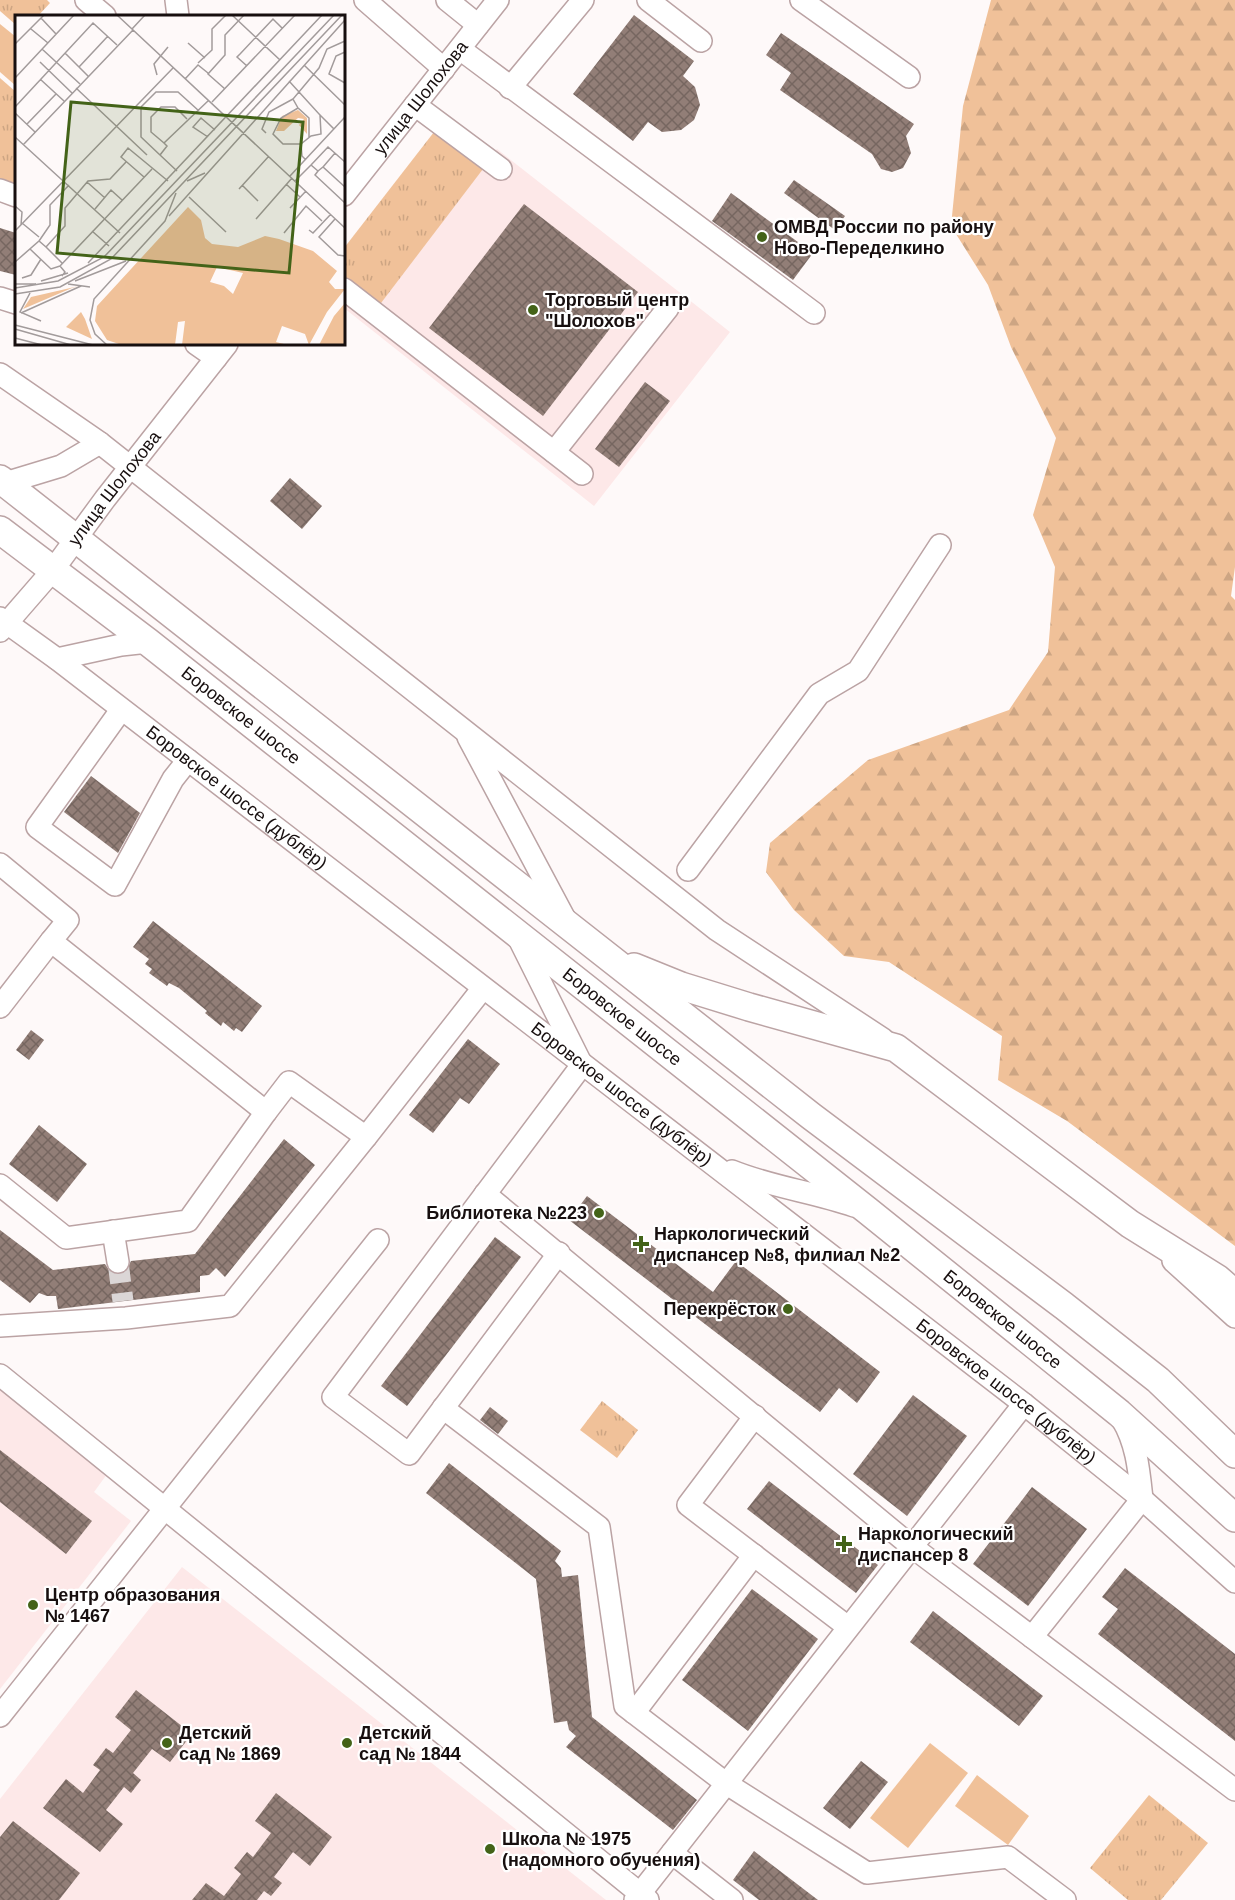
<svg xmlns="http://www.w3.org/2000/svg" width="1235" height="1900" font-family="Arial,sans-serif">
	<defs>
		<pattern id="grass-tufts" width="24" height="20" patternUnits="userSpaceOnUse" patternTransform="scale(1.5)"><rect width="24" height="20" fill="#f0c199"/><path d="M3 7l-1-3M5 7V3M7 7l1-3M15 17l-1-3M17 17v-4M19 17l1-3" fill="none" stroke="#cda583"/></pattern>
		<pattern id="forest-firs" width="22" height="20" patternUnits="userSpaceOnUse" patternTransform="scale(1.5)"><rect width="22" height="20" fill="#f0c199"/><path d="M5 1l3.5 6h-7zM16 11l3.5 6h-7z" fill="#cda583"/></pattern>
		<pattern id="building-cross-hatch" width="8" height="8" patternUnits="userSpaceOnUse" patternTransform="scale(1.5)"><rect width="8" height="8" fill="#927e77"/><path d="M0 0l8 8M0 8l8-8" fill="none" stroke="#766660"/></pattern>
	</defs>
	<rect width="100%" height="100%" fill="#fef9f9"/>
	<g fill="#fde8e8">
		<path d="M497,149l233,183 -136,174 -250,-198v-27l34,25z"/>
		<path d="M0,1384l110,86 -16,22 37,29 -131,168z"/>
		<path d="M182,1567l424,333h-606v-101z"/>
	</g>
	<g fill="url(#grass-tufts)">
		<path d="M0,0h47l3,3 -12,13h-22v9l-16,-14z"/>
		<path d="M0,78l16,14v94l-16,-5z"/>
		<path d="M434,132l49,37 -105,138 -34,-26v-33z"/>
		<path d="M602,1401l36,29 -21,28 -37,-28z"/>
		<path d="M1149,1795l59,48 -47,57h-33l-38,-32z"/>
	</g>
	<path fill="url(#forest-firs)" d="M991,0h244v567l-4,29 4,4v646l-168,-125 -69,-41 4,-44 -113,-74 -45,-6 -50,-46 -28,-38 4,-29 98,-83 141,-50 39,-58 7,-85 -22,-52 23,-77 -45,-91 -23,-62 -37,-59 12,-120z"/>
	<g fill="#f0c199">
		<path d="M0,24l16,13v49l-16,-14z"/>
		<path d="M930,1743l38,30 -60,75 -38,-30z"/>
		<path d="M977,1775l52,41 -21,29 -53,-39z"/>
	</g>
	<g fill="url(#building-cross-hatch)">
		<path d="M634,15l60,46 -11,15 12,11 5,18 -6,15 -13,10 -19,2 -14,-10 -15,19 -60,-47z"/>
		<path d="M781,33l133,91 -8,12 5,17 -8,15 -11,4 -11,-3 -9,-15 -92,-64 11,-17 -25,-18z"/>
		<path d="M794,180l51,36 -10,14 -51,-37z"/>
		<path d="M731,193l82,60 -20,27 -81,-59z"/>
		<path d="M524,204l114,88 -95,124 -114,-88z"/>
		<path d="M0,228l16,5v42l-16,-4z"/>
		<path d="M645,382l25,19 -51,66 -24,-18z"/>
		<path d="M290,478l32,28 -20,23 -32,-28z"/>
		<path d="M91,776l49,37 -22,40 -54,-41z"/>
		<path d="M153,921l109,85 -20,26 -6,-4 -2,3 -11,-9 -2,4 -16,-13 2,-2 -28,-23 -10,-5 -2,3 -18,-13 3,-4 -7,-5 4,-5 -16,-12z"/>
		<path d="M31,1030l13,10 -15,20 -13,-10z"/>
		<path d="M468,1039l32,25 -31,40 -9,-6 -27,35 -24,-18z"/>
		<path d="M39,1125l48,39 -30,38 -48,-38z"/>
		<path d="M284,1139l31,26 -90,112 -9,-9 -7,7 -9,1v16l-142,17 -2,-13h-9l-8,-3 -9,10 -30,-23v-50l53,40 52,-6 4,6 10,5 7,-4 5,-10 64,-7z"/>
		<path d="M587,1196l126,96 23,-31 144,111 -23,31 -18,-15 -19,24 -251,-192z"/>
		<path d="M495,1237l26,20 -114,149 -26,-20z"/>
		<path d="M913,1395l54,41 -60,80 -54,-42z"/>
		<path d="M490,1407l18,14 -10,13 -18,-14z"/>
		<path d="M0,1450l92,71 -26,33 -66,-52z"/>
		<path d="M449,1463l112,88 -6,10 6,7 1,9 16,-2 14,142 105,83 -24,30 -107,-83 10,-11 -7,-6 -2,-9 -13,2 -18,-144 -110,-86z"/>
		<path d="M769,1481l109,84 -22,28 -109,-84z"/>
		<path d="M1032,1487l55,42 -59,77 -55,-42z"/>
		<path d="M1125,1568l110,86v87l-137,-107 20,-25 -16,-12z"/>
		<path d="M752,1589l66,50 -70,92 -66,-51z"/>
		<path d="M933,1611l110,85 -24,30 -109,-84z"/>
		<path d="M136,1690l56,44 -22,28 -18,-13 -19,24 8,7 -10,13 -7,-6 -18,23 17,14 -23,28 -57,-44 23,-29 17,14 17,-23 -7,-5 13,-17 7,5 18,-23 -16,-13z"/>
		<path d="M861,1761l27,21 -38,47 -27,-21z"/>
		<path d="M276,1793l56,44 -22,29 -17,-14 -19,25 8,6 -11,13 -7,-5 -7,9h-65l14,-17 18,13 17,-22 -7,-6 13,-16 6,5 18,-24 -16,-12z"/>
		<path d="M13,1821l67,52 -21,27h-59v-63z"/>
		<path d="M754,1851l64,49h-59l-26,-20z"/>
	</g>
	<g fill="none" stroke-linecap="round" stroke-linejoin="round">
		<path stroke="#dbd6d6" stroke-width="21" stroke-dasharray="21 10" stroke-linecap="butt" d="M118,1262l5,39"/>
		<defs>
			<g id="minor">
				<path d="M86,0l19,16"/>
				<path d="M176,0l2,16"/>
				<path d="M365,0l79,69"/>
				<path d="M447,0l31,25"/>
				<path d="M648,0l53,41"/>
				<path d="M801,0l108,77"/>
				<path d="M460,49l354,264"/>
				<path d="M510,88l73,-88"/>
				<path d="M415,105l86,64"/>
				<path d="M0,190l16,6"/>
				<path id="s1" d="M344,195l154,-195"/>
				<path d="M344,289l238,185"/>
				<path d="M0,298l16,5"/>
				<path d="M196,344l20,14"/>
				<path d="M0,374l100,69 617,487 166,109"/>
				<path d="M554,452l114,-144"/>
				<path d="M5,483l56,-17 39,-23"/>
				<path id="s2" d="M0,618l57,41 967,745 118,95 93,83"/>
				<path id="s3" d="M0,631l53,-61 52,-71 122,-155"/>
				<path d="M57,659l64,-14 27,-3"/>
				<path d="M121,710l-84,117 78,58 58,-106 15,-19"/>
				<path d="M468,737l98,184"/>
				<path d="M0,864l68,56 -17,21 215,171 23,-30 77,55 117,-149"/>
				<path d="M688,870l131,-176 39,-23 82,-126"/>
				<path d="M518,937l64,128 -249,332 76,57 150,-201"/>
				<path d="M0,1007l51,-66"/>
				<path d="M732,1171c39,16 82,21 122,35"/>
				<path d="M0,1185l66,53 122,-17 78,-109"/>
				<path d="M485,1194l426,352 324,244"/>
				<path d="M113,1231l5,31"/>
				<path d="M1173,1261l62,56"/>
				<path d="M0,1326l126,-8 104,-12 136,-169"/>
				<path d="M0,1375l648,525"/>
				<path d="M443,1408l156,119 26,179 102,78 140,89 141,-16 57,43"/>
				<path d="M755,1416l-67,89 160,122"/>
				<path d="M1032,1637l110,-138c-3,-28 -5,-55 -20,-80"/>
				<path d="M634,1713l120,-158"/>
				<path d="M0,1716l378,-476"/>
				<path d="M672,1853l60,47"/>
				<path d="M635,1900l389,-496"/>
			</g>
			<g id="major">
				<path d="M0,479l811,637 253,190 94,74 77,74"/>
				<path id="s4" d="M0,530l148,112 720,569 251,202 116,105"/>
				<path d="M634,967l47,19 68,21 147,41 234,176 88,55 17,15"/>
			</g>
		</defs>
		<use href="#minor" stroke="#bba3a4" stroke-width="24"/>
		<use href="#major" stroke="#bba3a4" stroke-width="30"/>
		<use href="#minor" stroke="#fff" stroke-width="21"/>
		<use href="#major" stroke="#fff" stroke-width="27"/>
	</g>
	<g fill="#436318" stroke="#fff" stroke-width="2">
		<circle cx="762" cy="237" r="6"/>
		<circle cx="533" cy="310" r="6"/>
		<circle cx="599" cy="1213" r="6"/>
		<path d="M638 1235h6v6h6v6h-6v6h-6v-6h-6v-6h6z"/>
		<circle cx="788" cy="1309" r="6"/>
		<path d="M841 1535h6v6h6v6h-6v6h-6v-6h-6v-6h6z"/>
		<circle cx="33" cy="1605" r="6"/>
		<circle cx="167" cy="1743" r="6"/>
		<circle cx="347" cy="1743" r="6"/>
		<circle cx="490" cy="1849" r="6"/>
	</g>
	<g text-anchor="middle" stroke-width="4.5" stroke-linejoin="round" paint-order="stroke">
		<g font-size="18" fill="#170f0f" stroke="#fff">
			<text dy="6" stroke="none"><textPath href="#s1" startOffset="124">улица Шолохова</textPath></text>
			<text dy="6" stroke="none"><textPath href="#s3" startOffset="183">улица Шолохова</textPath></text>
			<text dy="6" stroke="none"><textPath href="#s4" startOffset="304">Боровское шоссе</textPath></text>
			<text dy="6" stroke="none"><textPath href="#s2" startOffset="297">Боровское шоссе (дублёр)</textPath></text>
			<text dy="6" stroke="none"><textPath href="#s4" startOffset="790">Боровское шоссе</textPath></text>
			<text dy="6" stroke="none"><textPath href="#s2" startOffset="783">Боровское шоссе (дублёр)</textPath></text>
			<text dy="6" stroke="none"><textPath href="#s4" startOffset="1276">Боровское шоссе</textPath></text>
			<text dy="6" stroke="none"><textPath href="#s2" startOffset="1269">Боровское шоссе (дублёр)</textPath></text>
		</g>
		<g font-size="18" font-weight="bold" fill="#170f0f" stroke="#fff" text-anchor="start">
			<text x="774" y="233">ОМВД России по району<tspan x="774" dy="21">Ново-Переделкино</tspan></text>
			<text x="545" y="306">Торговый центр<tspan x="545" dy="21">"Шолохов"</tspan></text>
			<text x="587" y="1219" text-anchor="end">Библиотека №223</text>
			<text x="654" y="1240">Наркологический<tspan x="654" dy="21">диспансер №8, филиал №2</tspan></text>
			<text x="776" y="1315" text-anchor="end">Перекрёсток</text>
			<text x="858" y="1540">Наркологический<tspan x="858" dy="21">диспансер 8</tspan></text>
			<text x="45" y="1601">Центр образования<tspan x="45" dy="21">№ 1467</tspan></text>
			<text x="179" y="1739">Детский<tspan x="179" dy="21">сад № 1869</tspan></text>
			<text x="359" y="1739">Детский<tspan x="359" dy="21">сад № 1844</tspan></text>
			<text x="502" y="1845">Школа № 1975<tspan x="502" dy="21">(надомного обучения)</tspan></text>
		</g>
	</g>
	<g transform="translate(15 15)">
		<rect width="330" height="330" fill="#fef9f9"/>
		<path d="M283,95l9,8v16l-8,-9 5,-6 -6,-1 -14,13h-8l6,-15zM64,271l-7,2 -49,21 8,-12z" fill="#f0c199"/>
		<path d="M173,192l13,13 4,18 7,6 26,3 27,-11 14,3 34,12 24,20 -8,11 6,7h10l-18,23 -18,33 -4,-11 -23,-8 -6,16 12,3h-106l3,-24 -7,1 -3,23h-53l-15,-5 -12,-19 2,-15zM202,252l26,6 -10,21 -9,-8 -14,-4zM330,288v42h-26l15,-29zM66,297l4,7 7,20 -26,-12z" fill="#f0c199" fill-rule="evenodd"/>
		<path fill="none" stroke="#a29b9b" stroke-width="1.5" d="M102,0l228,213M217,0l48,45M26,3l15,16M16,14l17,14M117,14l13,-14M173,28l17,15M0,29l29,-29M27,34l38,35M330,37l-9,4 -7,18 16,9M50,38l14,14M25,47l32,31M183,48l14,-13v-21l14,-14M289,50l41,40M232,51l-10,-9 3,-3 33,-35 9,9M142,60l-3,-11 14,-17M73,61l-9,-9 29,-31M0,63l59,-63M25,64l24,22M170,64l13,-14 10,8M274,66l31,34 1,19 -10,2 -10,8 1,12 4,4M61,73l71,67M210,74l-17,-15 17,-19v-20l19,-20M197,87l83,-87M0,92l78,-84 24,22M126,92l15,-15h22l21,19M126,92v30l19,18M283,93l-5,-9 26,-31 8,-19 18,-8M0,98l20,19M305,100l14,14M12,109l29,-30M251,118l-4,-4 7,-17 24,-13M0,122l105,96M193,122l-15,-10 8,-9 14,12M149,128l-13,-11v-15l10,-10h14l12,12M286,129h-18l-10,-10 8,-16 17,-10 11,10v19M8,130l110,-115M296,150l17,-18 17,15M308,152l12,-14M162,156l-17,-16 7,-9 -3,-3 45,-43M303,156l5,-4 22,20M275,161l55,-59M129,162l-23,-20 7,-9 40,33M172,166l18,-8M280,166l16,-16 7,6 -3,4 30,28M72,167l18,16M271,169l14,13M227,170l16,16M224,174l30,-33M174,182l37,35M0,191l7,6 -1,13M275,193l16,-17M80,194l16,-19 11,10M154,201l176,-196M241,204l36,-41M320,204l-16,18 19,18 7,1M7,208l17,14M294,215l4,3 18,-19M0,216l158,-163M77,216l17,15M269,218l22,-27 16,15M24,226l11,-16v-20l19,-20M31,232l16,16M15,234l21,20 9,-3M0,247l24,-21 7,6 19,-21v-18l23,-27 22,-2 16,-17M73,248l234,-248M47,261l3,-4 -5,-6 92,-97M7,263l9,-3 10,-16M26,266l27,-8M60,266l51,-20M0,269h21M53,269l22,3M0,273l43,-7 46,-24 230,-242M15,278l-10,19 21,9M0,279l45,-7 51,-28 231,-244M6,298l60,-27M0,310l78,20M0,314l56,16M0,323l27,7M92,330l-12,-11 -5,-14 4,-21 71,-78 11,-28"/>
		<path fill="#436318" fill-opacity="0.15" stroke="#436318" stroke-width="3" d="M56,87l232,20 -14,151 -232,-20z"/>
		<rect width="330" height="330" fill="none" stroke="#170f0f" stroke-width="3"/>
	</g>
</svg>
